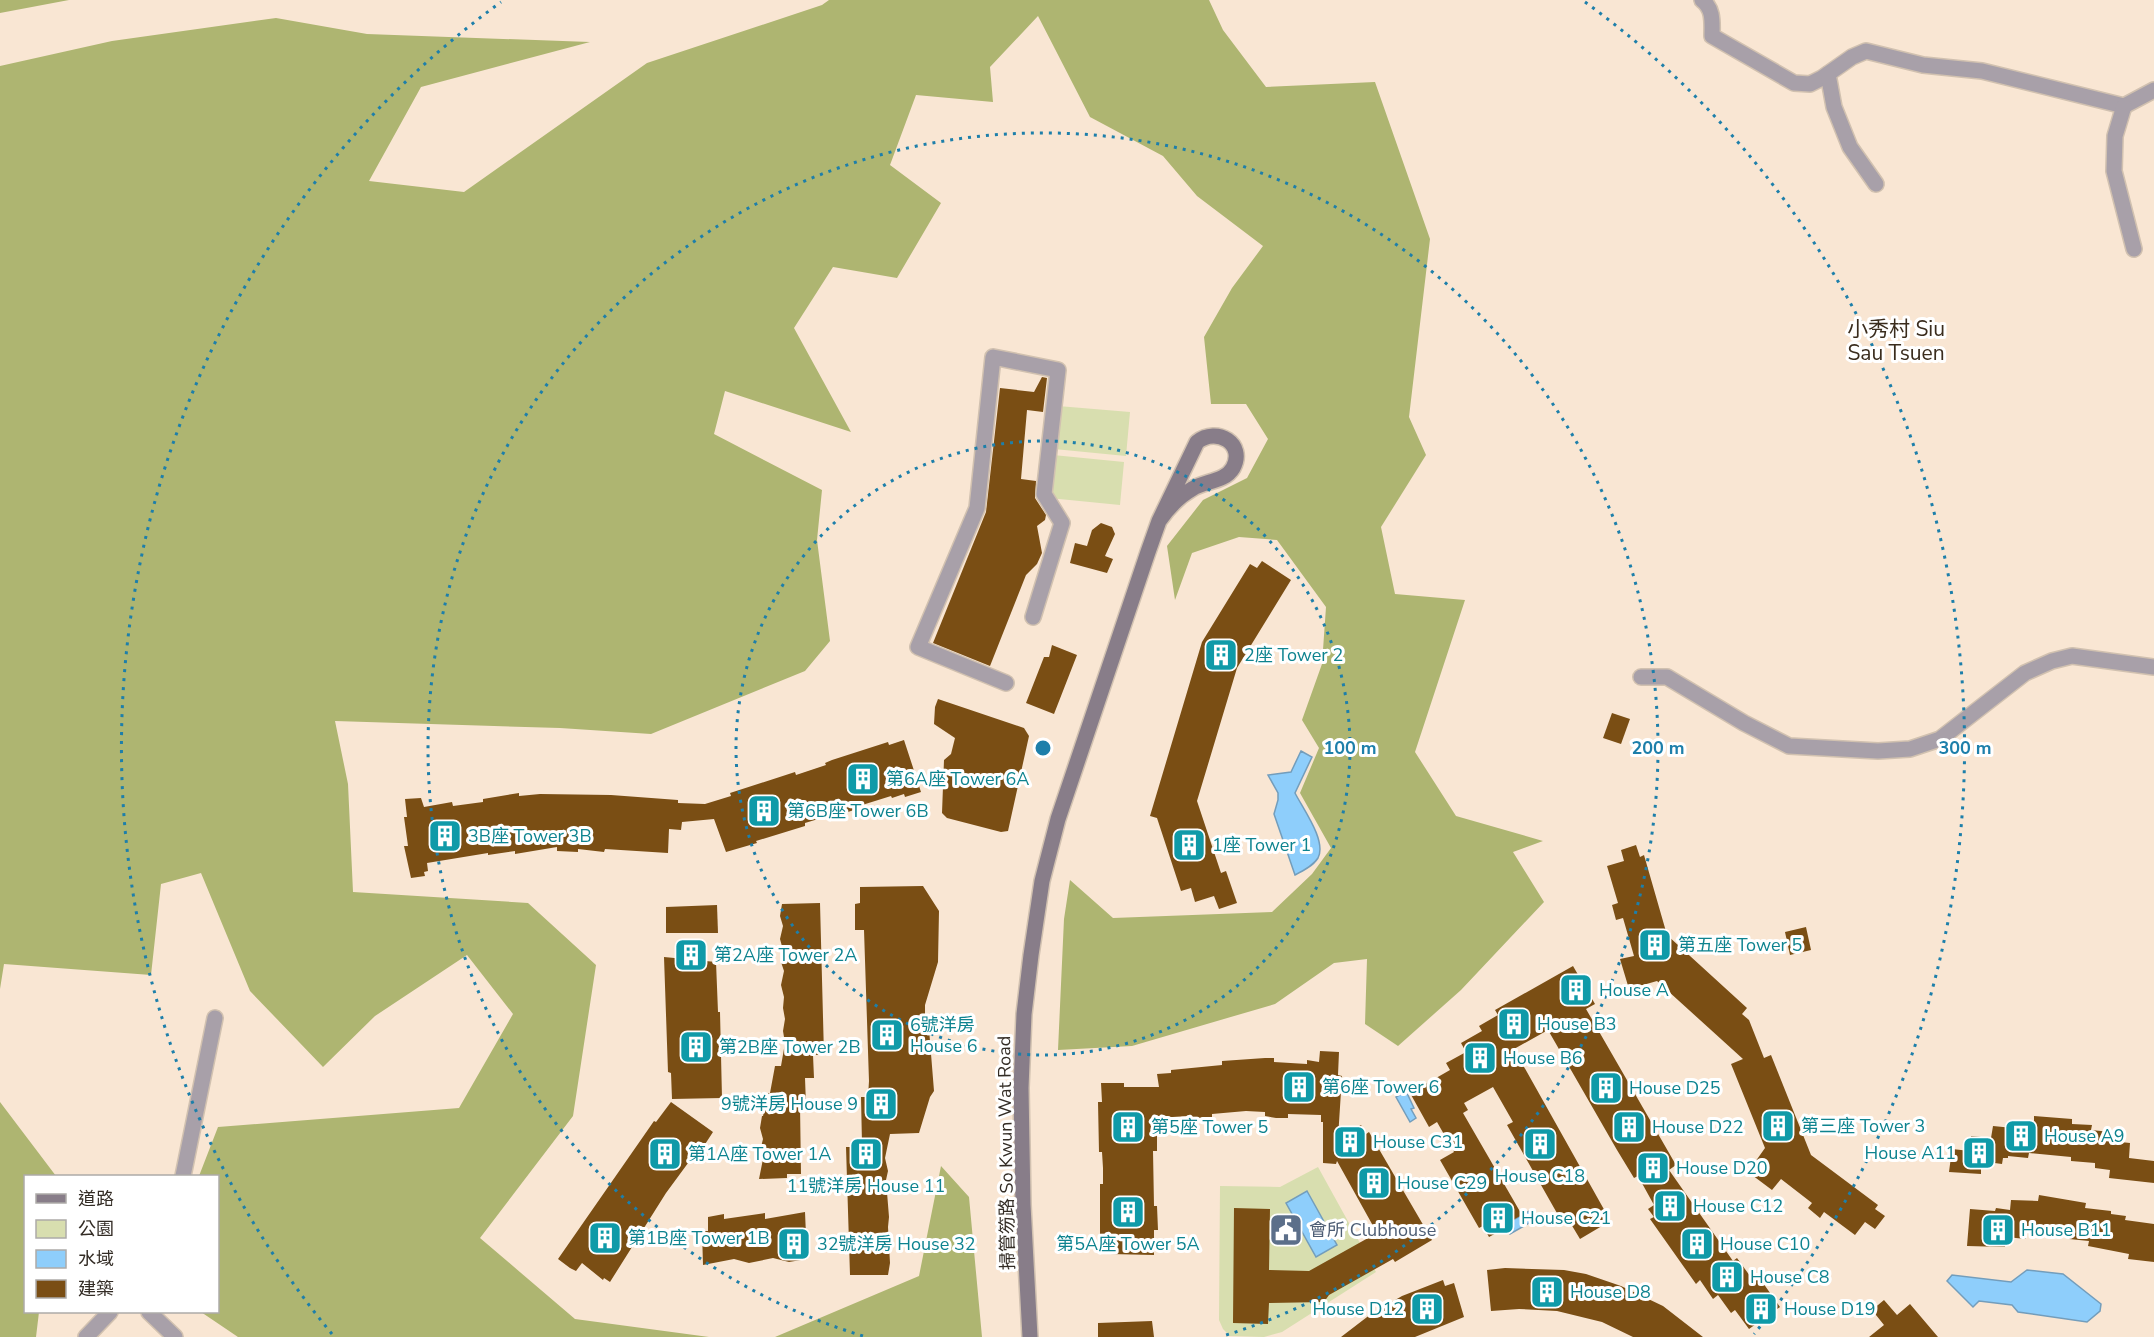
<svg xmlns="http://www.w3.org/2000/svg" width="2154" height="1337" font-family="'Nunito Sans','Noto Sans TC',sans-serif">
	<rect width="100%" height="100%" fill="#f9e6d3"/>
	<g fill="#d8deaf">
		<path d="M1058,406l72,6 -4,44 -72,-7z"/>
		<path d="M1053,455l71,7 -4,43 -71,-7z"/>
		<path d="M1318,1167l58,105 -94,60 -18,5 -34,-1 -7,-7 -4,-9 1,-134 60,1z"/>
	</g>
	<g fill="#aeb571">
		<path d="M0,0h69l-69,13z"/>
		<path d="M829,0h380l14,30 43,57 109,-5 55,157 -21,178 17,38 -45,72 14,67 70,6 -50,152 41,64 87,25 -30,11 31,50 -83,88 -63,56 -33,-22 2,-65 -33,4 -59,41 -143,42 -74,4 6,-131 6,-39 43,38 159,-6 40,-38 19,-26 -31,-55 19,-45 -17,-28 20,-56 4,-57 -49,-67 -38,-3 -47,16 -17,47 -8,-54 36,-46 44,-22 21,-39 -22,-35h-35l-7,-67 28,-49 31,-42 -66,-50 -34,-40 -73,-39 -52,-101 -48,51 3,35 -77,-7 -26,70 51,38 -44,75 -64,-11 -39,61 57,104 -126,-41 -11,43 108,56 -5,50 13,101 -25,30 -154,63 -91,-6 -225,-7 13,63 5,108 175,11 68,62 -23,151 -93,122 95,81 134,18h-471l-37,-25h17v-136h-19l19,-49 241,-19 54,-94 -46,-59 -92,61 -52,51 -73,-76 -49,-118 -40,11 -10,91 -147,-11 -4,25v-923l112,-25 164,-23 91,16 223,8 -169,45 -52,94 95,11 183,-129 175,-58z"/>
		<path d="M0,1102l56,74h-30v136h13l-3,25h-36z"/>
		<path d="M941,1166l28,31 13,140h-207l144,-61z"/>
	</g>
	<g fill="#8ecefb" stroke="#739dbb" stroke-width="1.5">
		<path d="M1301,751l11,6 -17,36c8,16 32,48 23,65 -5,8 -15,13 -23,17l-21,-61 4,-14v-7l-10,-18 23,-3z"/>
		<path d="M1406,1091l8,17 -3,1 5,9 -6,4 -14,-25z"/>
		<path d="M1307,1191l30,54 -21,12 -30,-54z"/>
		<path d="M1533,1209l5,9 -28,16 -4,-6 6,-4 -1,-3z"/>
		<path d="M2027,1270l36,4 38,30 -1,7 -13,11 -69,-10 -6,-7 -33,-4 -6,6 -26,-26 5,-6 59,7z"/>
	</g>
	<g fill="#7a4e14">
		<path d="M1042,377l5,1 -4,34 -16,-2 -6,69 15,2 -1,17 11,17 -1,5 -8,6 5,27 -5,11 -11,11 -36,91 -57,-23 53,-131 14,-124 34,4z"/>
		<path d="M1101,523l11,4 3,7 -10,22 8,3 -6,14 -37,-10 5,-20 12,3 5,-16z"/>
		<path d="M1262,561l29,19 -54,88 -40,133 24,72 5,-2 11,32 -18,6 -5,-13 -19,6 -4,-14 -10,3 -24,-73 -7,-2 52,-174 48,-78 7,4z"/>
		<path d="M1052,645l25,10 -23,59 -28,-11 18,-46h5z"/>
		<path d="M938,699l86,29 5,8 -21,95 -7,1 -54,-14 -5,-5 2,-53 7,-6 4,-16 -21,-14 1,-17z"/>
		<path d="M1612,713l18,6 -9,25 -18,-6z"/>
		<path d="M904,740l17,52 -16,5 -1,-3 -12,4 -1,-2 -32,10v2l-8,3 -13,4v-2l-33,10v3l-49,15 1,2 -31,9 -12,-33 -32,3 -1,8 -12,-1 -1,24 -63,-4 -1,3 -26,-3v3l-21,-1v-4l-42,7v-3l-27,4v-2l-61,10 1,8 -4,1 1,4 -14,2 -7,-32h4l-4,-29h3l-2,-18 16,-1 3,9 28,-5 1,4 30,-4v-3l36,-6v3l21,-2 71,1 67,5v3l27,1 26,-8 -1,-3 65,-21 1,3 30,-10 -1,-2 7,-3 56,-18 1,3z"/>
		<path d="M1636,845l4,12 4,-2 23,80 80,73 -5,6 7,6 15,38 7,-3 40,100 67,50 -3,4 10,7 -10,13 -10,-7 -10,13 -31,-23 -4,6 -12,-10 4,-5 -31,-24 -9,11 -24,-18 17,-24 -34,-84 12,-5 -86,-78 -28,8 -9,-30 14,-3 -11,-38 -7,2 -4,-15 6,-2 -11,-37 17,-5 -3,-11z"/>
		<path d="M923,886l16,25 -1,51 -13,43v12l4,12 5,62 -4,6 -11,36 -29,1 -5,24 3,13 -2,9 3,37 -1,10 2,36 -2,12h-38l-4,-128h14v-3h2l-1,-47h7l1,-16 -5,-151h-9v-26l5,-1v-16z"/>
		<path d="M820,903l4,152h-11l1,23h-9l1,27h-6l1,69h-14v4l-28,1 4,-20 -3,-8 3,-12 -3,-11 2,-12h1l5,-23h2l5,-27h6l4,-23 -2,-12 2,-12 -2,-11 1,-11 -3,-12 3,-14 -3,-9 2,-12 -3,-11 3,-13 -3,-10 2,-12z"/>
		<path d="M717,905l1,28h-52v-26z"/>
		<path d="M1806,927l5,23 -21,5 -5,-23z"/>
		<path d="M664,957l52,5 2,50h2l2,86 -50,1 -1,-26 -3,-1z"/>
		<path d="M1573,966l22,38 -9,5 90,156 -7,5 64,91 4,-3 13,18 6,-3 24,34 -31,22 -14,-19 -4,3 -13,-18 -5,4 -13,-19 -4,4 -46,-65 4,-2 -6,-8 6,-4 -16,-29 -4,2 -17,-28 -69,-120 -34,19 92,164 -4,2 5,8 -27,16 -12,-20 -6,3 -55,-97 6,-3 -20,-35 -29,16 4,7 -5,3 59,102 -11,6 2,3 -24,13 -6,-11 -4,2 -39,-68 14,-8 -17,-30 -8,5 -19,-34 40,-23 -4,-7 20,-11 -5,-9 21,-12 -3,-5 19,-11 -3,-5z"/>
		<path d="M1320,1051l19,1 -1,23 4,1 -4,62 23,-13 5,9 3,-2 63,108 -37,22 -2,-3 -64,36 -5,7 -55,1 -1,21 -35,-1 1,-115 36,1 -1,61 40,1 68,-38 -40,-72 -1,3 -13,-1v-41h-2v-7l-33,-1v4h-12l-11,-2v-4l-19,-1 -34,3v3l-24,2v-3l-31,2v33h-4l1,55h3l1,24h-4v25l-44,-1v-3h-6l-1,-17h-3v-50h3v-16l-1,-16h-3l-1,-50h4l-1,-19h23v4h35l-2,-13 14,-1v-3l51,-5v-4l43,-3h9v4l33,2v-4l12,2z"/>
		<path d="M671,1102l42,30 -17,26 -3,3 -2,-2 -25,34 -56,89 -6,-4 -1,2 -21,-17 -6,8 -6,-3 -12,-9 96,-138 2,1z"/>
		<path d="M2034,1116l38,3v5l20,1 -1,5 20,2v9l19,2 -1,15 25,3v22l-45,-5 1,-8 -15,-2v-5l-24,-2v-4l-42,-4 -1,5 -20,-2v2h-5l-1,6 -15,-2v7l-6,-1v6l-32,-2 3,-23 18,2 1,-15 20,2 2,-12 20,2v-8l21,2z"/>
		<path d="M2039,1195l47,8 -1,5 26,3v3l15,2 -1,4 29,4v38l-26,-3 1,-5 -41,-8 1,-5 -20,-2v-3l-43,-4v7l-20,-2 -1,10 -38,-1 3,-37 25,2 1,-3 14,2 1,-10 27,1z"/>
		<path d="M805,1212l2,47 -18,3 -16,-4 -24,5 -15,-4 -31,6 -1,-34h6v-14l16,-3v5l41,-6v6z"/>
		<path d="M1505,1268l59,2 22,4 35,12 42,20 40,31h-70l-31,-15 -45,-11 -38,-2 -28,2 -4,-41z"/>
		<path d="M1443,1280l2,6 9,-3 10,34 -49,20h-74l30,-23 31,-18z"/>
		<path d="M1884,1300l13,15 13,-11 28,33h-69l15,-12 -12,-15z"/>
		<path d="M1152,1321l2,16h-56v-14z"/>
	</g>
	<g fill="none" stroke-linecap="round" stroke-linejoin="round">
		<defs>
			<g id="street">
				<path d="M1702,0c12,9 10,23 10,36l82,47 16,1 12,-6 30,-21 14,-6 57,14 59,6 142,35 30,-16"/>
				<path d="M1828,74l6,33 16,40 26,37"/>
				<path d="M2124,106l-9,30 -1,35 20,78"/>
				<path d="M1641,677h26l77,46 45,23 89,5 32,-2 30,-10 85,-66 27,-12 20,-5 82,11"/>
				<path d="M1006,683l-88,-36 59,-139 16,-151 65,13 -14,124 18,29 -29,94"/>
				<path d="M183,1176l32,-158"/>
				<path d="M149,1312l26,25"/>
				<path d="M86,1337l24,-25"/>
			</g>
			<path id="secondary" d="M1030,1337l-7,-132 -2,-117 3,-74 7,-59 11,-74 16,-62 90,-267 11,-31 38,-79c20,-16 49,2 36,26 -8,14 -29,13 -41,21 -14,8 -24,19 -33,32"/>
		</defs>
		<use href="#street" stroke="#d1c1b0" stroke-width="18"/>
		<use href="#secondary" stroke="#d1c1b0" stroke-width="18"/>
		<use href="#street" stroke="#a8a0a9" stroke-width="15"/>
		<use href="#secondary" stroke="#887d89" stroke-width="15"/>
	</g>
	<g fill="none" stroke="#1d7faa" stroke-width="3" stroke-dasharray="3 6">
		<circle cx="1043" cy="748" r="307"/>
		<path d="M863 1336A615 615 0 1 1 1223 1336"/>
		<path d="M332 1334A922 922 0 0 1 501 2M1585 2A922 922 0 0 1 1754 1334"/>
	</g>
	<defs>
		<symbol id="building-square" viewBox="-11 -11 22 22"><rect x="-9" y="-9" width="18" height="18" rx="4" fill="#0f9aa8" stroke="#fff"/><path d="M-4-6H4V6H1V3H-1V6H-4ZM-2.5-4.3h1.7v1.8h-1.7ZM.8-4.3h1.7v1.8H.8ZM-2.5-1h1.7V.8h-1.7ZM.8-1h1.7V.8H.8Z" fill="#fff"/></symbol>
		<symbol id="civic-square" viewBox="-11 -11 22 22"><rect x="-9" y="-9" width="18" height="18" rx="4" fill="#5c6f8a" stroke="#fff"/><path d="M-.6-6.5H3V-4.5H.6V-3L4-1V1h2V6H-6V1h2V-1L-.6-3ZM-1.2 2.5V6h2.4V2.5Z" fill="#fff"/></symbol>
	</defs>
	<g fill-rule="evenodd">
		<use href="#building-square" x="1202" y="636" width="38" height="38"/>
		<use href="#building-square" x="844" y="760" width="38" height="38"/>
		<use href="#building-square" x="745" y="792" width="38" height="38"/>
		<use href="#building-square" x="426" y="817" width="38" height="38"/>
		<use href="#building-square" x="1170" y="826" width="38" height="38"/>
		<use href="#building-square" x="1636" y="926" width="38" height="38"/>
		<use href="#building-square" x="672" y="936" width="38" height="38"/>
		<use href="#building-square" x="1557" y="971" width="38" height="38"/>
		<use href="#building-square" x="1495" y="1005" width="38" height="38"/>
		<use href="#building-square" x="868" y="1016" width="38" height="38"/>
		<use href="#building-square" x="677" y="1028" width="38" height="38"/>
		<use href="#building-square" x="1461" y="1039" width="38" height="38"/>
		<use href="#building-square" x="1280" y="1068" width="38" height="38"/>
		<use href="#building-square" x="1587" y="1069" width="38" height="38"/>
		<use href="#building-square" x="862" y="1085" width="38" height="38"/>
		<use href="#building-square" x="1759" y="1107" width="38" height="38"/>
		<use href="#building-square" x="1109" y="1108" width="38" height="38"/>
		<use href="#building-square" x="1610" y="1108" width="38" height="38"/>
		<use href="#building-square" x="2002" y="1117" width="38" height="38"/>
		<use href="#building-square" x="1331" y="1123" width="38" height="38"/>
		<use href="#building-square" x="1521" y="1125" width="38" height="38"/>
		<use href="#building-square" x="1960" y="1134" width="38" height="38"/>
		<use href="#building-square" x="646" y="1135" width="38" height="38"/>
		<use href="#building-square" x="847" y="1135" width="38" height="38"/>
		<use href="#building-square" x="1634" y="1149" width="38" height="38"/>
		<use href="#building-square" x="1355" y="1164" width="38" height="38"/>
		<use href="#building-square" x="1651" y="1187" width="38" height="38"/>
		<use href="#building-square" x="1109" y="1193" width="38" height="38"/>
		<use href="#building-square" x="1479" y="1199" width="38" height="38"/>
		<use href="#civic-square" x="1267" y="1211" width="38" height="38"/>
		<use href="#building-square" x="1979" y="1211" width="38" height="38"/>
		<use href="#building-square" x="586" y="1219" width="38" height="38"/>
		<use href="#building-square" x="775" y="1225" width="38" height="38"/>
		<use href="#building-square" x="1678" y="1225" width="38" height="38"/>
		<use href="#building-square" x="1708" y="1258" width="38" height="38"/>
		<use href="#building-square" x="1528" y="1273" width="38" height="38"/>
		<use href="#building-square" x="1408" y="1290" width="38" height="38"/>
		<use href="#building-square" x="1742" y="1290" width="38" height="38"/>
	</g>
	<g text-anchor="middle" stroke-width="6" stroke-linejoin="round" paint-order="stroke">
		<g font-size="18" fill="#0d838f" stroke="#fff" text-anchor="start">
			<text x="1244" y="661">2座 Tower 2</text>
			<text x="886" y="785">第6A座 Tower 6A</text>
			<text x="787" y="817">第6B座 Tower 6B</text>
			<text x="468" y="842">3B座 Tower 3B</text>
			<text x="1212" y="851">1座 Tower 1</text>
			<text x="1678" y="951">第五座 Tower 5</text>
			<text x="714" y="961">第2A座 Tower 2A</text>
			<text x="1599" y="996">House A</text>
			<text x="1537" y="1030">House B3</text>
			<text x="910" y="1031">6號洋房<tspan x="910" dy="21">House 6</tspan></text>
			<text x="719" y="1053">第2B座 Tower 2B</text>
			<text x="1503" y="1064">House B6</text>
			<text x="1322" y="1093">第6座 Tower 6</text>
			<text x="1629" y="1094">House D25</text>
			<text x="858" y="1110" text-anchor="end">9號洋房 House 9</text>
			<text x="1801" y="1132">第三座 Tower 3</text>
			<text x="1151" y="1133">第5座 Tower 5</text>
			<text x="1652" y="1133">House D22</text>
			<text x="2044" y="1142">House A9</text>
			<text x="1373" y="1148">House C31</text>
			<text x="1956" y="1159" text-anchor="end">House A11</text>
			<text x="688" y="1160">第1A座 Tower 1A</text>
			<text x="1676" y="1174">House D20</text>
			<text x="1540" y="1182" text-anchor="middle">House C18</text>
			<text x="1397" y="1189">House C29</text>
			<text x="866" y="1192" text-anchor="middle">11號洋房 House 11</text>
			<text x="1693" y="1212">House C12</text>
			<text x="1521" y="1224">House C21</text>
			<text x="2021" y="1236">House B11</text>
			<text x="628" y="1244">第1B座 Tower 1B</text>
			<text x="817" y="1250">32號洋房 House 32</text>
			<text x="1128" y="1250" text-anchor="middle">第5A座 Tower 5A</text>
			<text x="1720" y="1250">House C10</text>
			<text x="1750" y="1283">House C8</text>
			<text x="1570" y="1298">House D8</text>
			<text x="1404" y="1315" text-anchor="end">House D12</text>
			<text x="1784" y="1315">House D19</text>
		</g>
		<g font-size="18" fill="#332c25" stroke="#fff">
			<text transform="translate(1006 1153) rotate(-91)" y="6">掃管笏路 So Kwun Wat Road</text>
		</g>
		<g font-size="18" fill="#4e5e75" stroke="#fff" text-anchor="start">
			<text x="1309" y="1236">會所 Clubhouse</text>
		</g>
		<g font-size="21" fill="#3a2c1d" stroke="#fff">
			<text x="1896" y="336">小秀村 Siu<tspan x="1896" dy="24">Sau Tsuen</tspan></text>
		</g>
	</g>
	<circle cx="1043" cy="748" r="9" fill="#1d7faa" stroke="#fff" stroke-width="3"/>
	<g font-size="18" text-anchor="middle" font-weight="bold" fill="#1d7faa" stroke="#fff" stroke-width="6" stroke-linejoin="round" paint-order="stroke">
		<text x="1350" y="754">100 m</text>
		<text x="1658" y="754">200 m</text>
		<text x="1965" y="754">300 m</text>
	</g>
	<rect x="24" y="1175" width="195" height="138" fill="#ffffff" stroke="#adaba8" stroke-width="1.5"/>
	<rect x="36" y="1194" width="30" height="9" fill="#887d89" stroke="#adaba8" stroke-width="1.5"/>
	<text x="78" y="1205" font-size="18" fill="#332c25">道路</text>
	<rect x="36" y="1220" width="30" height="18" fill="#d8deaf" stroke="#adaba8" stroke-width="1.5"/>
	<text x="78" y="1235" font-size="18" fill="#332c25">公園</text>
	<rect x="36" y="1250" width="30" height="18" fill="#8ecefb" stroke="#adaba8" stroke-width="1.5"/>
	<text x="78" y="1265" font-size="18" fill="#332c25">水域</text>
	<rect x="36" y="1280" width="30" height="18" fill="#7a4e14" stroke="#adaba8" stroke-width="1.5"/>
	<text x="78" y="1295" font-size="18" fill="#332c25">建築</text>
</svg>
